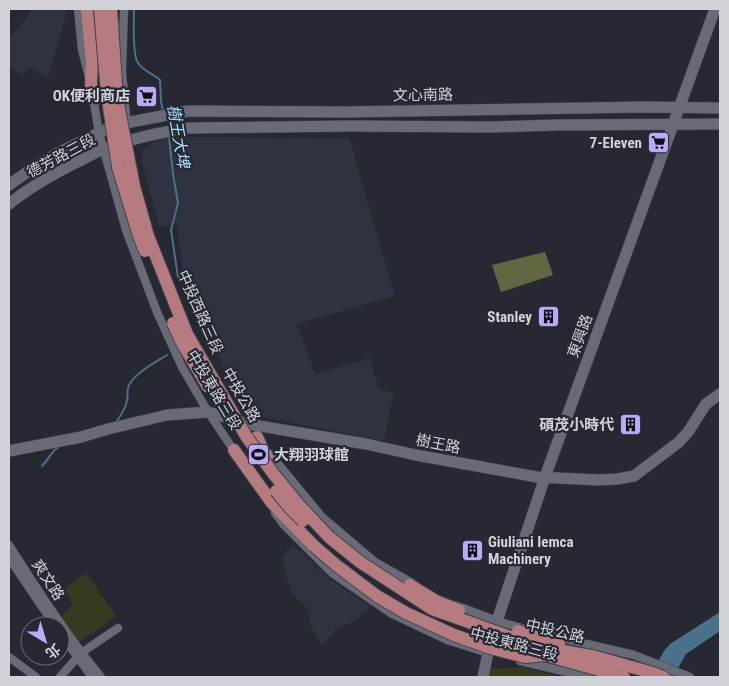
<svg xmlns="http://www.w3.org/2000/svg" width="729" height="686" font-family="'Roboto Condensed','Noto Sans TC',sans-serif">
	<rect width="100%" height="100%" fill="#262932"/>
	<g fill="#2e3241">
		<path d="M31,9h37l-20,68 -19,-9 -7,7 -13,-9v-27l19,-23z"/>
		<path d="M168,137l181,1 46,158 -98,28 18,50 55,-16 9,31 15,4 -10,48 -133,-26 -16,-25 -49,-96 -9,-69 -18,1 -18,-67 3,-10 8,-6z"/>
		<path d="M292,544l38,35 40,27 -14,15 -16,5 -18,19 -13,-23 1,-9 -18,-21 -4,-10 -6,-24z"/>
	</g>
	<g fill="#353a21">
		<path d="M86,573l30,43 -38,27 -17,-27 10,-10 1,-5 -8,-12z"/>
		<path d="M521,667l40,10h-72l1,-8z"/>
	</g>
	<path fill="#616841" d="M545,252l8,23 -52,17 -9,-27z"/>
	<path fill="#497189" d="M720,612v19l-34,23 -13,23h-24l15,-26 6,-7z"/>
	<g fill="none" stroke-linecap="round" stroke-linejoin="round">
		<g stroke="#497189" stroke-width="2">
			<path d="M134,9c0,11 -2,46 4,54 5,8 16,11 22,17l1,21 2,11"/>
			<path d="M169,137l4,37 5,29 -7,27 7,47"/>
			<path d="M117,421c4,-6 9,-13 10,-21 1,-4 0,-8 1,-12 4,-14 28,-26 39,-33"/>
			<path d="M42,466c8,-8 9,-15 18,-20"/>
		</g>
		<defs>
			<g id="street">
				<path d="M78,9l4,41 9,35 8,48 27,97 31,82 25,55 26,45 27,40"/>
				<path d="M124,9l-2,63 4,44"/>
				<path d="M270,454l52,63 53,45 39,22"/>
				<path d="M275,513l9,12 48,48 60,41 55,26 38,12"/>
				<path d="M9,545c29,45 58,91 92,132"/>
				<path d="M9,558l46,68"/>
				<path d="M455,605l42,16 28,8"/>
				<path d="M60,633l32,44"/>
				<path d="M553,636l81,19 56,22"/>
				<path d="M9,657l27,20"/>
				<path d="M520,661l69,16"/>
				<path d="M60,677l21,-24 37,-25"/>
			</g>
			<g id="secondary">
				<path d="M9,185l24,-17 25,-15 57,-28 73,-14 157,1 298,-5 77,1"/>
				<path d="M9,204c21,-17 44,-30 68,-42 9,-4 18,-10 28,-13 27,-11 56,-17 85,-21l159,-2 141,1 68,-2 162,-1"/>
				<path d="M9,451l72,-14 27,-8 59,-14 41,-3 40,12 118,20 50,11 121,22 62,3 18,-1 17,-3 45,-34 9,-10 18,-28 14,-10"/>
				<path d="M483,677l5,-24 9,-32 48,-144 170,-468"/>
			</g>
			<g id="primary">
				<path d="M87,9l5,54 -1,22"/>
				<path d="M257,437l7,15 5,9"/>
				<path d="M234,450l38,53 42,43"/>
			</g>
		</defs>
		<use href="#street" stroke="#41444b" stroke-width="9"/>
		<use href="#secondary" stroke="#41444b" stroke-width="12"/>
		<use href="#primary" stroke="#41444b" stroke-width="14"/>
		<use href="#street" stroke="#686b75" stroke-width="8"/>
		<use href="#secondary" stroke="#686b75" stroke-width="11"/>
		<use href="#primary" stroke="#b57b80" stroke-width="12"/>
		<defs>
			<g id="primary-bridge">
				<path d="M100,9l7,85 11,73 21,69 6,15"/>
				<path d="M111,9l6,90 17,87 14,50 39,98 59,102 26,36 26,32 31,33 31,25 72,47 104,37 60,11 57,16 10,4"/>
				<path d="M173,323l8,18 27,46"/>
				<path d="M276,491l14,17 13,13"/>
				<path d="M314,546l22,19 41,31 29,17 48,22 36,13 35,9 21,-2"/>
				<path d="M410,585l26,16 23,9"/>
				<path d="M518,631l41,12"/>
				<path d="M549,656l75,21"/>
			</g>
		</defs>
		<use href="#primary-bridge" stroke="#41444b" stroke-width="14" stroke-linecap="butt"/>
		<use href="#primary-bridge" stroke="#b57b80" stroke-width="12"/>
	</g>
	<defs>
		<symbol id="supermarket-square" viewBox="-11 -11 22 22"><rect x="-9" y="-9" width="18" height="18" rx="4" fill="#b8abf7" stroke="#262932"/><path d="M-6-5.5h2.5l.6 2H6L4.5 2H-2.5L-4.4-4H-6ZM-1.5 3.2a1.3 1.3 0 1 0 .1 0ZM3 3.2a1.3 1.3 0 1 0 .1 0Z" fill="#111"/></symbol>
		<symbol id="building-square" viewBox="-11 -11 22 22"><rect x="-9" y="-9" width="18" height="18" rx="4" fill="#b8abf7" stroke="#262932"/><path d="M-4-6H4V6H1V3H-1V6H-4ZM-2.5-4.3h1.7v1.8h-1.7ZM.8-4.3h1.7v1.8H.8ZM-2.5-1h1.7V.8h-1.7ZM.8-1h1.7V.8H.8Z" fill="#111"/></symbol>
		<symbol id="stadium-square" viewBox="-11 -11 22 22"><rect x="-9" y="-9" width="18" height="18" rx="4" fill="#b8abf7" stroke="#262932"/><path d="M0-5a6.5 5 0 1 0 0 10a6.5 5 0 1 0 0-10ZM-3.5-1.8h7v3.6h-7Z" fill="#111"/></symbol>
	</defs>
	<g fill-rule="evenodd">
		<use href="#supermarket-square" x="134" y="84" width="25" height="25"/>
		<use href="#supermarket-square" x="646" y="130" width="25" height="25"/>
		<use href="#building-square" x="536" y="304" width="25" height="25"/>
		<use href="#building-square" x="618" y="412" width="25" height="25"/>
		<use href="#stadium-square" x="246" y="442" width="25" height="25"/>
		<use href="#building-square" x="460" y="538" width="25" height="25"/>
	</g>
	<g text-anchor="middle" stroke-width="4.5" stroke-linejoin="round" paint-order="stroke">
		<g font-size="15" fill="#d1d3d9" stroke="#262932">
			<text transform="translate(423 95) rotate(-1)" y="5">文心南路</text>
			<text transform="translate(61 156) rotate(-28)" y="5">德芳路三段</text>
			<text transform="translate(200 312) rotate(66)" y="5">中投西路三段</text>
			<text transform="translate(580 336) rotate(-70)" y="5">東興路</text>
			<text transform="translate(214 390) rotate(59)" y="5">中投東路三段</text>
			<text transform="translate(241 395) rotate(60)" y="5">中投公路</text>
			<text transform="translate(438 444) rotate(11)" y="5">樹王路</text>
			<text transform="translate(48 580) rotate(57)" y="5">爽文路</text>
			<text transform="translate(555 631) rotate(13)" y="5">中投公路</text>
			<text transform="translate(514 644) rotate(15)" y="5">中投東路三段</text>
		</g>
		<g font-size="15" font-weight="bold" fill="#d1d3d9" stroke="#262932" text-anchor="end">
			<text x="130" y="101">OK便利商店</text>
			<text x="642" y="148">7-Eleven</text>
			<text x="532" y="322">Stanley</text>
			<text x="614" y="430">碩茂小時代</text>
			<text x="274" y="460" text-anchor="start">大翔羽球館</text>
			<text x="488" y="547" text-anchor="start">Giuliani Iemca<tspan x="488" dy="17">Machinery</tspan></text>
		</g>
		<g font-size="16" font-style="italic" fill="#a8defe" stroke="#262932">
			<text transform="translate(179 136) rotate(80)" y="6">樹王大埤</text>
		</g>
	</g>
	<rect width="729" height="686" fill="none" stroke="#d1d3d9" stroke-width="20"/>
	<g transform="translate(45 641) rotate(142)"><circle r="24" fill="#262932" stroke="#6a6d75"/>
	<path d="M0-4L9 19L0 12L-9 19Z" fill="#b8abf7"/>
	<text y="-8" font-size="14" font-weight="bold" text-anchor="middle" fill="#d1d3d9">北</text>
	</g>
</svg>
